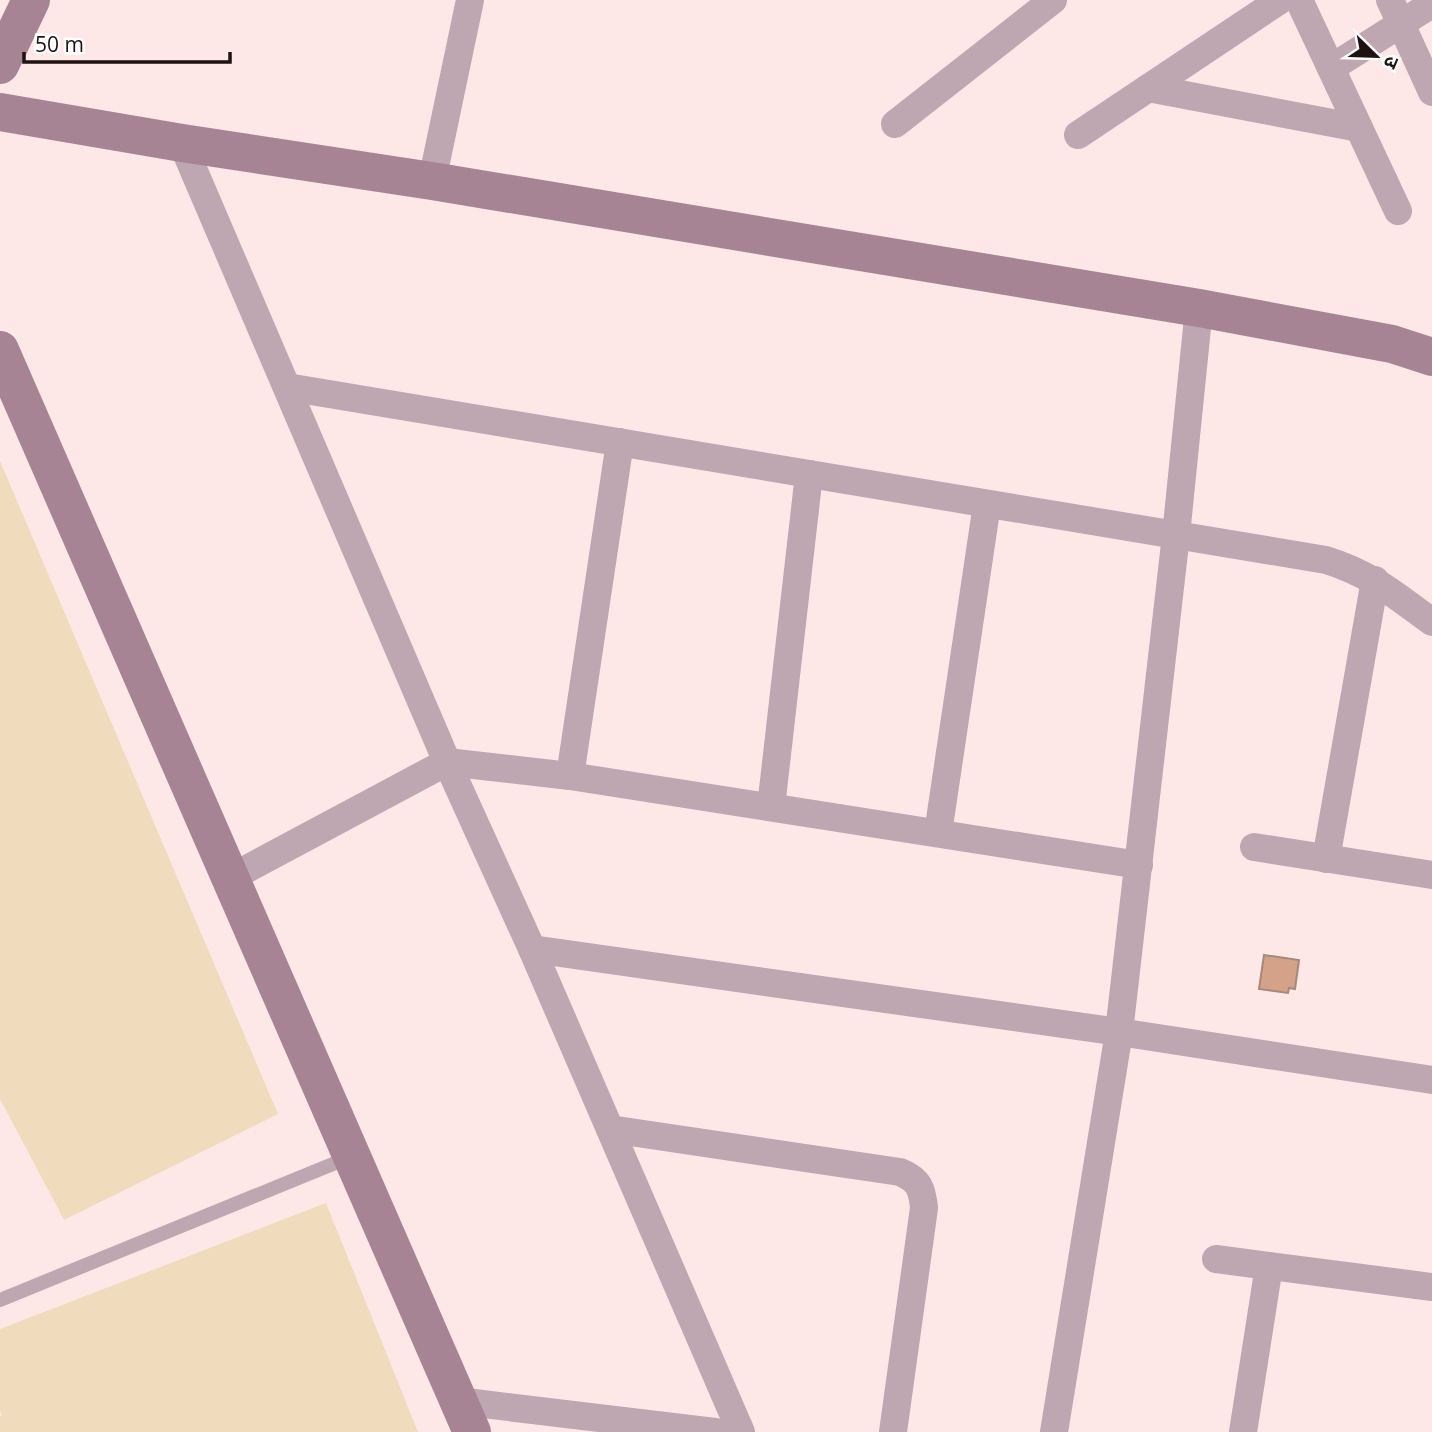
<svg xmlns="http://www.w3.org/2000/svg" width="1432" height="1432" font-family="'Open Sans','Noto Sans Devanagari',sans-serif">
	<rect width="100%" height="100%" fill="#fee8e7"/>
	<g fill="#f0dbbc">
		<path d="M0,461l278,653 -214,106 -64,-121z"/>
		<path d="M326,1203l92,229h-418v-16l2,-1 -2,-5v-81z"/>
	</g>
	<path fill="#d4a288" stroke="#a6897a" stroke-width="2" d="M1264,955l35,5 -4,29 -6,-1 -1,5 -29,-4z"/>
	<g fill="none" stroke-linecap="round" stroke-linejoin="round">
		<path stroke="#bfa7b2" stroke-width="14" d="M0,1300l350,-143"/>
		<g stroke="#bfa7b2" stroke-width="28">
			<path d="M1299,0l99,211"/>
			<path d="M1390,0l42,92"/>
			<path d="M1331,68l101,-64"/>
			<path d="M1148,88l211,40"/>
			<path d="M895,124l158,-124"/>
			<path d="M1078,135l202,-135"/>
			<path d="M182,143l265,619 85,187 209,483"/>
			<path d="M432,181l38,-181"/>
			<path d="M287,387l1039,173c45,14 69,35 106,62"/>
			<path d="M570,776l50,-334"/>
			<path d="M771,807l38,-333"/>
			<path d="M938,833l49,-329"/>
			<path d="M1254,847l178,28"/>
			<path d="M1326,859l49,-279"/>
			<path d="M230,878l217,-116 123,14 569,89"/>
			<path d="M532,949l587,83 313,48"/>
			<path d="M610,1129l290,43c19,8 22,16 24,36l-31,224"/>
			<path d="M1216,1259l216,28"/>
			<path d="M458,1401l257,31"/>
			<path d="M1054,1432l65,-400 57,-497 23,-227"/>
			<path d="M1243,1432l26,-166"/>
		</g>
		<g stroke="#a78494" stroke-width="38">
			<path d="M0,65l31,-65"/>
			<path d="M0,112l182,31 250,38 767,127 193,36 40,13"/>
			<path d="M0,350l472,1082"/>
		</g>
	</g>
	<g transform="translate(1376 56) rotate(113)" stroke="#ffffff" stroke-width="5" paint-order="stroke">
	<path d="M0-5L12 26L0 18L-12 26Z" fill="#1e1212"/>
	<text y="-10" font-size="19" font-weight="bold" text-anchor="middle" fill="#1e1212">उ</text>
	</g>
	<path d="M24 52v10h206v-10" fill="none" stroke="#1e1212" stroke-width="3.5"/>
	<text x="35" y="52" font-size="21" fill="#1e1212" stroke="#ffffff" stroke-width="5" paint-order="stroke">50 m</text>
</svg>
